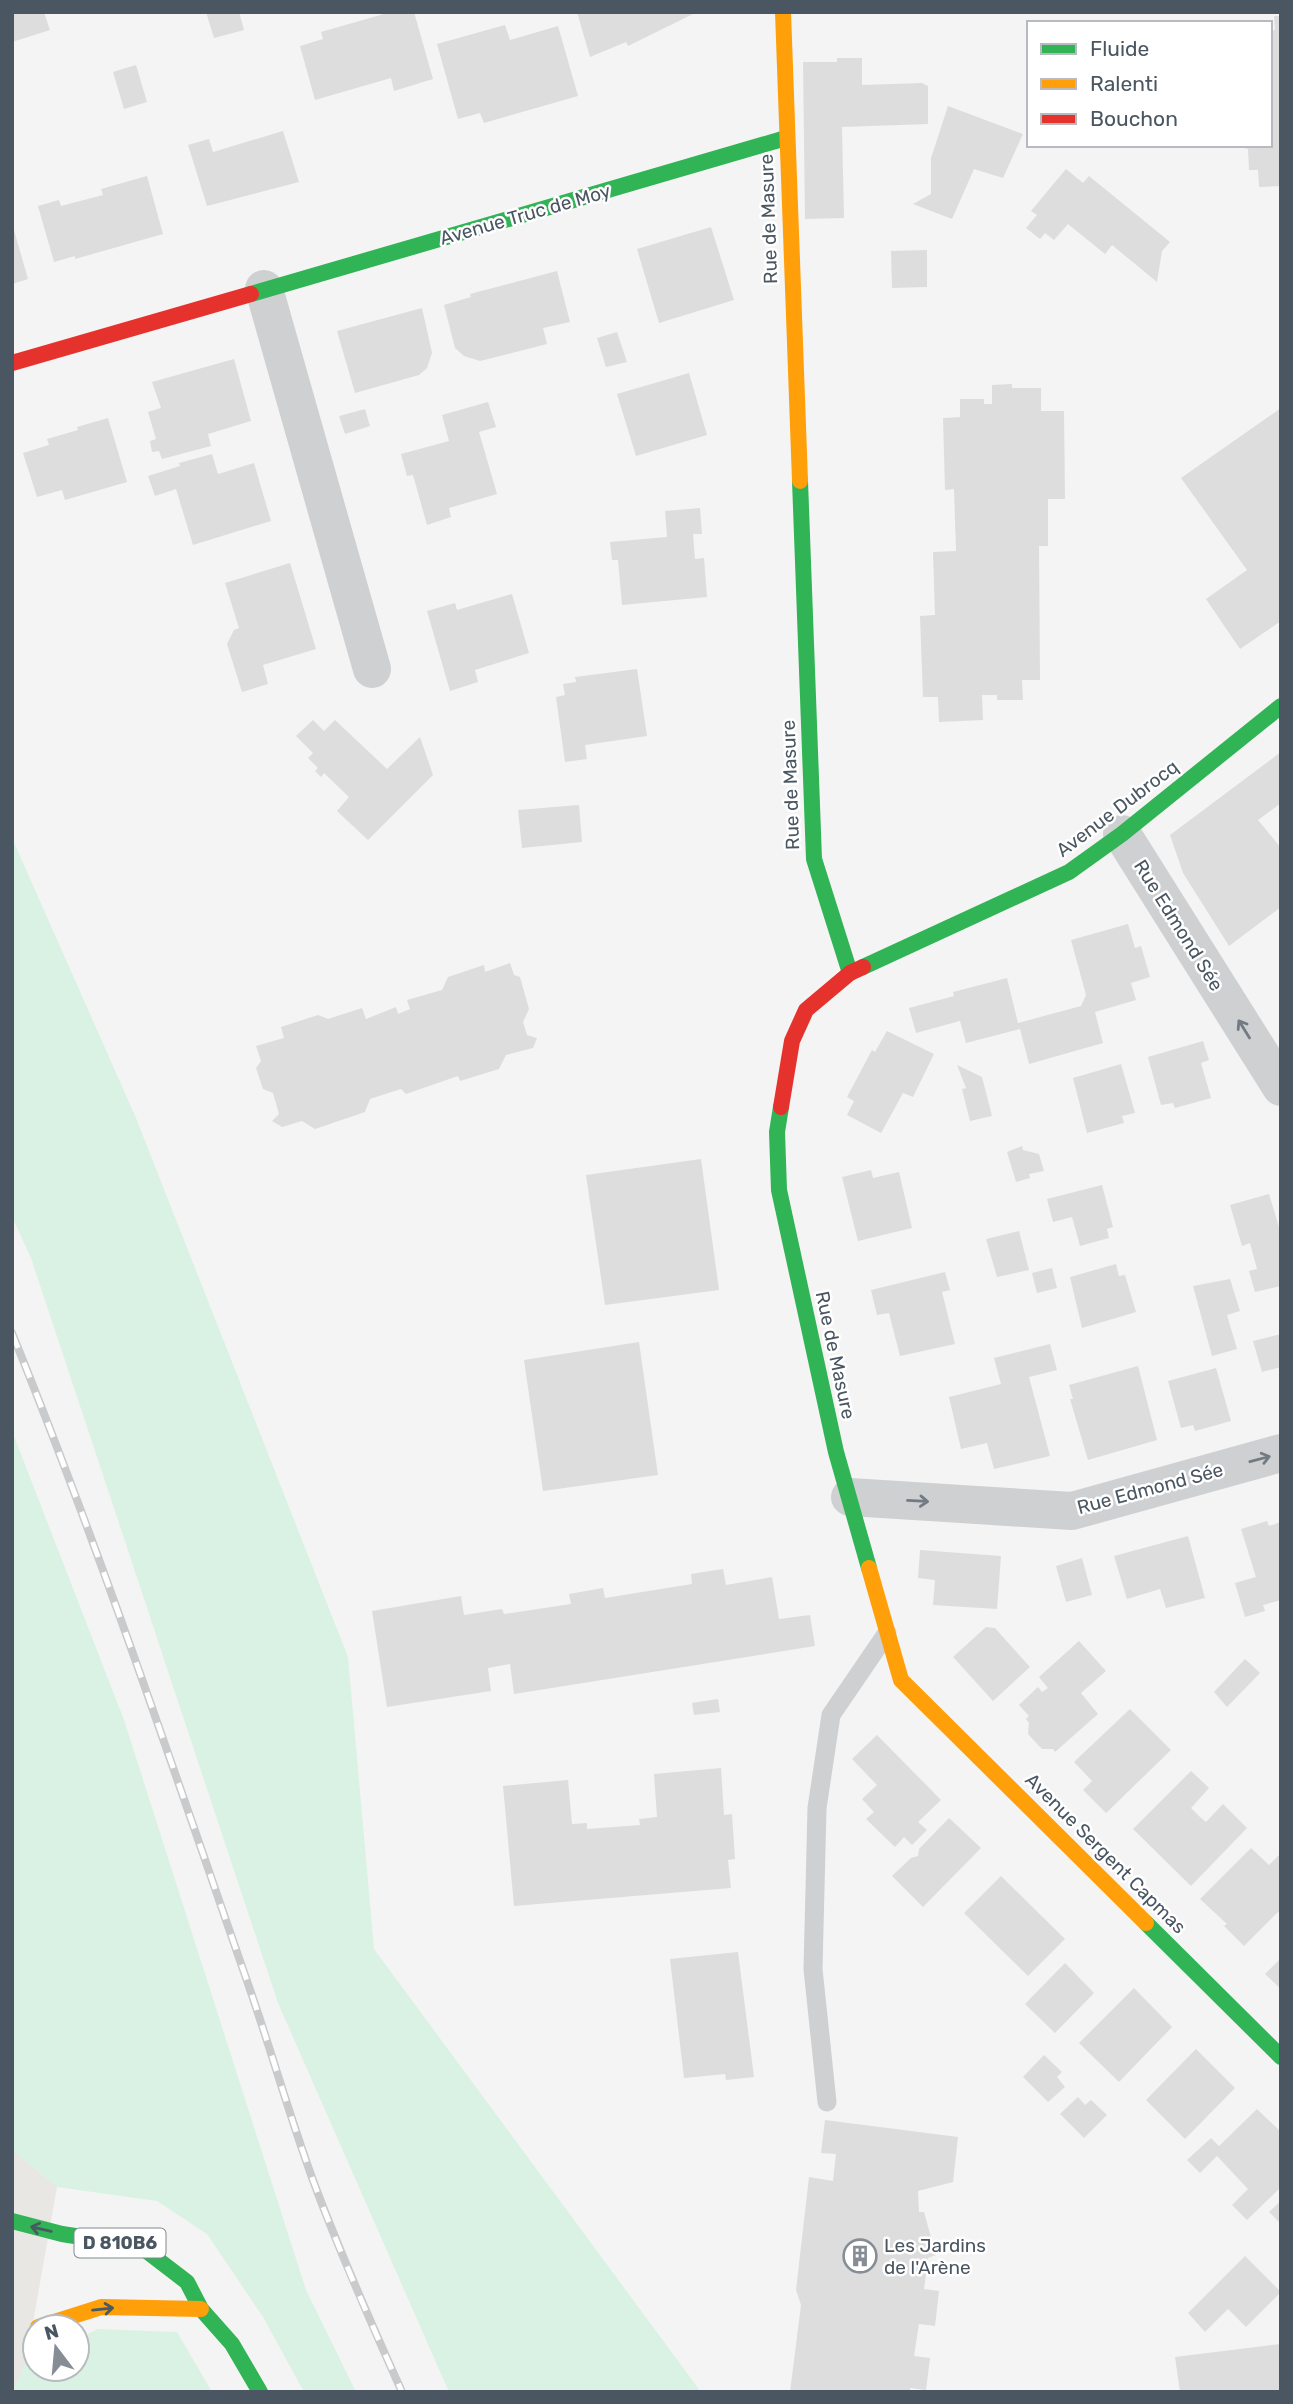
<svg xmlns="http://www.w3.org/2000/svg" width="1293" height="2404" font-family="Rubik,sans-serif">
	<rect width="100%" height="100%" fill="#f4f4f4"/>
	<path fill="#e8e7e3" d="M12,2149l45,38 -31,175 -13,30z"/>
	<g fill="#d9f2e3">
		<path d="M12,838l124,280 212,539 26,292 327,443h-252l-171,-389 -247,-745 -19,-41z"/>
		<path d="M12,1431l112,289 182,570 50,102h-52l-41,-75 -56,-83 -50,-33 -100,-14 -45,-38z"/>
		<path d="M98,2329l79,3 35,60h-199l13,-30 9,-4v11h42v-30z"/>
	</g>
	<g fill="#ddddde">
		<path d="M12,12h32l6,18 -38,12z"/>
		<path d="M206,12h33l5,18 -30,8z"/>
		<path d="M391,12h23l19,67 -39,12 -3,-13 -76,22 -15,-54 23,-7 -2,-7z"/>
		<path d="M577,12h120l-69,34 -2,-4 -36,15z"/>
		<path d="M1274,16h7v170l-22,1 -1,-17h-9l-1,-21 -4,-1 -1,-3h27v-115h5z"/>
		<path d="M505,25l5,15 48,-14 20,70 -94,27 -4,-10 -22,6 -21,-75z"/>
		<path d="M837,58h25v27l60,-2 6,3v38l-86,3 2,91 -39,1 -2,-157h34z"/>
		<path d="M136,65l11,37 -23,7 -11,-37z"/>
		<path d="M948,106l75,28 -20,44 -29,-9 -22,50 -39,-15 18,-10v-36z"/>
		<path d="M283,131l16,51 -92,24 -19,-61 21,-6 4,13z"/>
		<path d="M1066,169l17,14 6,-7 81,66 -8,9 -5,31 -45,-37 -7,9 -37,-30 -14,16 -9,-7 -5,6 -14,-11 11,-13 -6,-4z"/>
		<path d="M147,176l16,58 -88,25v-3l-21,6 -16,-56 21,-6 2,6 42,-11 -2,-6z"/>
		<path d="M12,223l16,56 -16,5z"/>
		<path d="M711,227l23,73 -75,23 -22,-74z"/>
		<path d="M927,250v37l-35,1 -1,-37z"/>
		<path d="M557,271l13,51 -27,6 4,16 -67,17 -16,-5 -9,-8 -11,-43 27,-8 -1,-3z"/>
		<path d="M422,308l10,45 -5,15 -8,7 -64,18 -18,-62z"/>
		<path d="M617,332l10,30 -21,5 -9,-29z"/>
		<path d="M234,359l17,62 -43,13 3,12 -49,13 -3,-8 -7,1 -2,-11 6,-2 -8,-27 13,-4 -9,-26z"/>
		<path d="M689,373l18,62 -71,21 -19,-62z"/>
		<path d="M1012,384v4h29v23h23l1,88h-17v47h-9l1,134h-18l1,20h-26v-5h-15l1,25 -44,2 -1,-25h-15l-3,-81 15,-1 -2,-63 23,-1 -2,-62 -9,1 -2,-72 17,-1v-18h24v5h8v-19z"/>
		<path d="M488,402l8,25 -17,5 18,62 -48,14 2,9 -24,8 -14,-50 -6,1 -6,-22 48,-13 -7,-26z"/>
		<path d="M1281,408v213l-41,28 -34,-50 41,-29 -66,-92z"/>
		<path d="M365,409l5,17 -25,8 -6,-18z"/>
		<path d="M108,418l19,64 -62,18 -3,-10 -25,7 -14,-44 26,-8 -2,-6 31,-9 -1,-3z"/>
		<path d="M212,454l6,20 36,-11 17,58 -78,24 -17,-56 -21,7 -7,-20 32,-10 -1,-3z"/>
		<path d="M700,508l2,26h-9l2,25 9,-1 3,39 -85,8 -4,-45h-6l-2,-18 57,-5 -2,-26z"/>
		<path d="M290,563l26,86 -53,16 5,19 -26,8 -15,-48 7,-14 5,-2 -14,-45z"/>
		<path d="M512,594l17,59 -54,17 3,12 -28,9 -23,-80 28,-8 2,7z"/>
		<path d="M637,669l10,67 -62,9 2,14 -22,3 -9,-65 9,-2 -2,-11 13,-2 -1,-5z"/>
		<path d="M313,720l11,11 11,-11 52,49 33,-32 13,38 -65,65 -31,-29 12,-14 -25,-24 -3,4 -6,-6 3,-3 -10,-10 5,-5 -17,-17z"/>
		<path d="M1281,752v51l-23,17 23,28v59l-52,39 -46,-73 -13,-38z"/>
		<path d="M579,805l3,37 -60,6 -4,-38z"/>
		<path d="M1128,924l7,24 6,-2 9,31 -19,6 5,17 -41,12 8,31 -74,21 -9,-35 -54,14 -6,-22 -44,12 -7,-25 45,-12 -1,-4 54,-14 11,45 63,-17 5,-11 -15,-55z"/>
		<path d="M510,963l4,12 6,2 9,32 -6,13 4,13 10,3 -4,10 -27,7 -7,14 -39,12 -2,-5 -52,18 -5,-5 -31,10 -5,13 -50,17 -13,-8 -20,6 -10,-6 7,-7 -6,-21 -10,-4 -7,-21 5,-7 -5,-15 28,-8 -3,-11 37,-12 10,4 34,-11 4,11 30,-12 2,7 12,-5 -3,-9 35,-10 6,-13 36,-12 1,7z"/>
		<path d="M887,1031l47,23 -21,43 -10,-4 -22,40 -34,-18 7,-14 -7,-4 25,-47 3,2z"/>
		<path d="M1203,1041l6,19 -8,3 10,35 -36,10 -2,-5 -12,2 -13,-48z"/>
		<path d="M1121,1064l14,49 -13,3 2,7 -37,10 -14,-55z"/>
		<path d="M957,1065l25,12 10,39 -22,5 -8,-32 4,-1z"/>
		<path d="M1022,1146l1,4 16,4 5,17 -15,3 1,4 -14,4 -9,-30z"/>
		<path d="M701,1159l18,131 -114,15 -19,-130z"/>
		<path d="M871,1170l2,8 26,-6 13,56 -54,13 -16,-64z"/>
		<path d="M1102,1185l11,42 -6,2 2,9 -29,8 -8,-29 -19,5 -6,-23z"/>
		<path d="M1269,1194l12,40v52l-26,6 -6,-21 8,-2 -7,-26 -8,3 -12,-41z"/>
		<path d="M1019,1231l10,39 -32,7 -11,-38z"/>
		<path d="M1116,1264l3,12 6,-1 11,37 -54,16 -12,-51z"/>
		<path d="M1052,1268l5,20 -20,5 -5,-20z"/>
		<path d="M945,1272l5,18 -8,2 13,52 -55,12 -11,-43 -12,2 -6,-25z"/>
		<path d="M1230,1279l10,32 -13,4 10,34 -25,7 -19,-70z"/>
		<path d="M1281,1334v33l-19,5 -9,-31z"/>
		<path d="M639,1342l19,133 -115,16 -19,-131z"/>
		<path d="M1050,1344l7,26 -28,7 21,79 -56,13 -7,-26 -26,6 -12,-52 52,-13 -7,-26z"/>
		<path d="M1138,1366l19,74 -69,20 -18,-61h3l-4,-14z"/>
		<path d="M1216,1368l15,53 -36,10 -2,-6 -12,3 -13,-47z"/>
		<path d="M1267,1521l2,5 12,-4v78l-18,5 2,6 -20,6 -10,-34 21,-6 -15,-48z"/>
		<path d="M1188,1536l17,62 -39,10 -6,-19 -33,10 -13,-43z"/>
		<path d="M920,1550l81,6 -4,53 -64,-4 2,-25 -17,-2z"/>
		<path d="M1082,1558l10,37 -26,7 -10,-36z"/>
		<path d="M723,1569l3,16 46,-8 7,42 31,-4 5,31 -301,48 -4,-30 -22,4 3,23 -104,16 -15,-96 89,-15 3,19 38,-6 2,5 67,-10 -2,-10 34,-6 2,10 87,-14 -1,-10z"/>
		<path d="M986,1627l9,1 35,39 -37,34 -40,-44z"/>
		<path d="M1079,1641l27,30 -25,22 17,21 -43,38 -2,-3h-11l-14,-15 1,-11 -3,-4 3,-3 -10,-11 19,-18 4,5 6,-4 -9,-11z"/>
		<path d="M1245,1659l15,14 -33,34 -13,-15z"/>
		<path d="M718,1699l2,13 -26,3 -2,-12z"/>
		<path d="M1130,1709l41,41 -65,63 -23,-23 9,-9 -18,-19z"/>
		<path d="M877,1735l64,65 -23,22 9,8 -15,15 -8,-8 -9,10 -29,-28 8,-7 -12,-13 15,-14 -25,-26z"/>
		<path d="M721,1768l3,47 8,-1 3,45 -7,1 3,28 -217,18 -11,-120 65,-6 4,44 15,-1v6l53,-4 -1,-6 18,-2 -3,-43z"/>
		<path d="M1191,1771l18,17 -18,20 9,9 6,5 17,-18 24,24 -56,58 -58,-57z"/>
		<path d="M949,1818l32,30 -58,59 -31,-31 19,-18 7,-2 1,-7z"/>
		<path d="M1251,1848l18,17 12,-12v20l-2,2 2,2v37l-3,-2 -34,34 -20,-20 3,-2 -27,-25z"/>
		<path d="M1001,1876l64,63 -37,37 -64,-63z"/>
		<path d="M738,1952l16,125 -28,3 -1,-6 -41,4 -14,-119z"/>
		<path d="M1281,1958v31l-16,-15z"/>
		<path d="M1065,1963l29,30 -39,40 -30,-29z"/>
		<path d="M1134,1988l38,39 -53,55 -40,-39z"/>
		<path d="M1196,2049l39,39 -50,51 -39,-39z"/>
		<path d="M1044,2055l18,17 -5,5 8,10 -17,15 -25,-25z"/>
		<path d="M1078,2097l7,8 6,-5 16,15 -23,23 -24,-24z"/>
		<path d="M1257,2109l24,23v55l-34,33 -15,-15 16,-16 -31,-33 -17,17 -13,-13 24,-22 8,8z"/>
		<path d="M825,2120l133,17 -5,45 -35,9 1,21h5l12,43 -8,3 -4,31 15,2 -4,35 -16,-2 -5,32 16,2 -4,32 -16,-2v4h-120l11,-87 -5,-15 13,-113 24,4 3,-27 -15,-1z"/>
		<path d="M1281,2201v23l-12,-12z"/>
		<path d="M1245,2256l36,36 -35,35 -18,-18 -23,23 -17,-19z"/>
		<path d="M1281,2344v48h-101l-5,-35z"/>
	</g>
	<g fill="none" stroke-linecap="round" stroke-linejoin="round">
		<path stroke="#ced0d2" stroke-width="19" d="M827,2102l-14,-133 4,-161 14,-93 56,-82"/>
		<g stroke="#ced0d2" stroke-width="38">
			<path d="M264,289l108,380"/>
			<path d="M1122,834l159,253"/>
			<path d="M850,1497l222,14 209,-58"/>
		</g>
		<g stroke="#30b455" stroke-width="16">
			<path d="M251,294l535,-156"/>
			<path d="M800,481l14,378 36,114"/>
			<path d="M863,967l206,-95 53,-38 159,-128"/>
			<path d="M781,1107l-4,25 2,58 57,262 33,116"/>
			<path d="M1146,1923l135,134"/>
			<path d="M12,2221l50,13 78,12 47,36 14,27 31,35 28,48"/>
		</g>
		<g stroke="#ff9f0a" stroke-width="16">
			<path d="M783,12l17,469"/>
			<path d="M869,1568l32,112 245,243"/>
			<path d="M38,2327l63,-20 100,2"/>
		</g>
		<g stroke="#e5322d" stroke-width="16">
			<path d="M12,363l239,-69"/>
			<path d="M781,1107l11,-66 14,-31 44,-37 13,-6"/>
		</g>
		<defs>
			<path id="rail" d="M12,1333c86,212 159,429 234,645 24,68 43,137 68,205 26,70 57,140 88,209"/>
		</defs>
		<use href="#rail" stroke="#c9cacc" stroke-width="8"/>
		<use href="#rail" stroke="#fff" stroke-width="5" stroke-dasharray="16" stroke-linecap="butt"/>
	</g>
	<defs><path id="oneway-shaft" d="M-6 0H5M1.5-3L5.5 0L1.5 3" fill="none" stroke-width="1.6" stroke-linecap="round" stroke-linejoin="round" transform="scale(1.75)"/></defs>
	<g stroke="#727b83">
		<use href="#oneway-shaft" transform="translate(1244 1029) rotate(-122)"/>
		<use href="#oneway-shaft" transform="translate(1260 1459) rotate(-15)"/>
		<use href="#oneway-shaft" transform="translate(918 1501) rotate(3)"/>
	</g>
	<g stroke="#495b60">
		<use href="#oneway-shaft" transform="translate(41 2229) rotate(-167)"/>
		<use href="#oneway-shaft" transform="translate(103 2309) rotate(-6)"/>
	</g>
	<defs>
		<symbol id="building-ring" viewBox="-11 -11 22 22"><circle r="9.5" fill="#fff" stroke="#868d94" stroke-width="1.5"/><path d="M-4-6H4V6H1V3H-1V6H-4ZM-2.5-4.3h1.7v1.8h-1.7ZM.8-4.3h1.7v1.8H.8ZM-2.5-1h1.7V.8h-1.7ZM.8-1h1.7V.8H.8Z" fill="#868d94"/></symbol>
	</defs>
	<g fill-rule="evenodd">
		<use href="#building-ring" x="841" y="2237" width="38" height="38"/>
	</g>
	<g text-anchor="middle" stroke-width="5" stroke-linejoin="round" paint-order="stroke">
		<rect fill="#fff" stroke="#808990" stroke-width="2" x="74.5" y="2228.5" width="91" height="29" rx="5"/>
		<g font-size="18" font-weight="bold" fill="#4a5661">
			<text x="120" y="2249">D 810B6</text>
		</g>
		<g font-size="19" fill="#4a5661" stroke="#fff">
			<text transform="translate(525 214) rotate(-16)" y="7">Avenue Truc de Moy</text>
			<text transform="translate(768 219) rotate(-92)" y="7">Rue de Masure</text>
			<text transform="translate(790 785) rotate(-92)" y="7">Rue de Masure</text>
			<text transform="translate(1117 808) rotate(-37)" y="7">Avenue Dubrocq</text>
			<text transform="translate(1179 925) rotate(58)" y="7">Rue Edmond Sée</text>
			<text transform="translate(836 1355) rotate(78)" y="7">Rue de Masure</text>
			<text transform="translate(1150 1488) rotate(-15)" y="7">Rue Edmond Sée</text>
			<text transform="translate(1106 1853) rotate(45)" y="7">Avenue Sergent Capmas</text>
		</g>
		<g font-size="19" fill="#4a5661" stroke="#fff" text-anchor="start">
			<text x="884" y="2252">Les Jardins<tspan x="884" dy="22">de l'Arène</tspan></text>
		</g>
	</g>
	<rect width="1293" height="2404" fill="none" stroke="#4a5661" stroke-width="28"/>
	<rect x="1027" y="21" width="245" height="126" fill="#ffffff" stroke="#b7bbc0" stroke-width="2"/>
	<rect x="1041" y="44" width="35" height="10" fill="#30b455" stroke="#b7bbc0" stroke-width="2"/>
	<text x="1090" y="56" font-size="21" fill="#4a5661">Fluide</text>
	<rect x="1041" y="79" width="35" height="10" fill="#ff9f0a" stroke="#b7bbc0" stroke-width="2"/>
	<text x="1090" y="91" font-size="21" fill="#4a5661">Ralenti</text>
	<rect x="1041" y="114" width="35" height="10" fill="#e5322d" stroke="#b7bbc0" stroke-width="2"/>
	<text x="1090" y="126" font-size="21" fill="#4a5661">Bouchon</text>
	<g transform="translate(56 2348) rotate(344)"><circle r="33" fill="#ffffff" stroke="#b7bbc0" stroke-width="2"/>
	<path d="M0-5L12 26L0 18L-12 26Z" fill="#868d94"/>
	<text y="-10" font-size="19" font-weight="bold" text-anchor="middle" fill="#4a5661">N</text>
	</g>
</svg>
